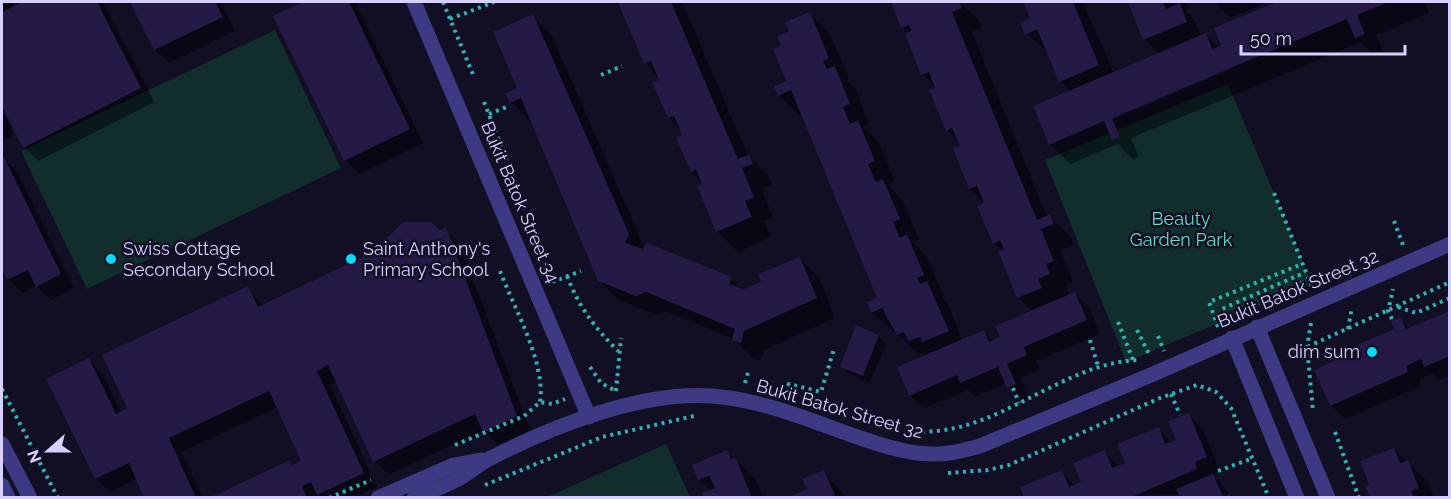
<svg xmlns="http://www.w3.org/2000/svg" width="1451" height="499" font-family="Raleway,sans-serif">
	<rect width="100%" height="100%" fill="#120e24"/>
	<g fill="#112e2d">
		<path d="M275,30l66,138 -254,121 -66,-138z"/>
		<path d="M1228,84l84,200 -186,78 -81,-202z"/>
		<path d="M666,444l24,53h-143z"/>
	</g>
	<g fill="#0007" fill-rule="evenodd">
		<path d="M2,2h10l2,5 12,-5h77l51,100 -116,59 -14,-14 -22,-45z"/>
		<path d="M132,2h89l14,29 -66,32 -14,-14z"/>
		<path d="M307,2h48l68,141 -64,31 -14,-14 -70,-143z"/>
		<path d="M620,2h62l66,154 21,21 3,7 -11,5 12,28 -9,4 7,16 -33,15 -21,-21 -13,-46 -12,-14 -10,-40 -13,-13 -8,-37 -15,-18z"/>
		<path d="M892,2h68l18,17 4,9 -10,4 75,185 2,-1 21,21 3,8 -13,5 13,31 -8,4 5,11 5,-3 14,14 11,27 -64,27 4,8 -20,9 9,20 -7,3 -15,-18 -32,13 -7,-6 -44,18 -14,-13 15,-39 -3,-3 -4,1 -22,-23 -3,1 -21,-20 7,-13 -77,-185 -3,1 -20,-20 9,-14 -5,-34 8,-15 18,-18 21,20 19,45 -3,1 9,8 14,36 -6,3 15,15 17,39 -7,3 15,17 16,39 -6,2 14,15 17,39 -3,1 6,6 16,38 21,-9 9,10 9,-4 30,-27 -14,-13 -18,-46 2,-1 -8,-8 -8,-39 -16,-15 -15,-40 7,-3 -1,-2 -14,-14 -10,-41 -14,-15 -14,-40 -6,-7z"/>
		<path d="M1024,2h59l31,72 45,-20 -14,-14 -16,-38h57l3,6 -4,2 8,8 8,19 5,-2 13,13 4,-1 -7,-18 65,-27h143l5,11 -53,22 8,19 -8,3 -15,-15 -230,96 8,19 -6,3 -15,-16 -48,20 -20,-20 21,-53 -11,-10 -11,-28 -22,-19 5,-15zM1231,66l3,2 -128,54 -1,-3z"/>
		<path d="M1215,2h54l-39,16z"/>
		<path d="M532,16l20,20 93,213 86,29 12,12 20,-7 37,-25 19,20 16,40 -71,32 -3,11 -8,-2 -19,-20 -68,-28 -9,4 -38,-15 -20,-20 -66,-159 -3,1 -19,-20 8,-13z"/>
		<path d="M2,109l12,26 -12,6z"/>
		<path d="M4,158l13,14 57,116 -23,12 -14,-14 -15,7 -14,-14 -6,-13z"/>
		<path d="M445,229l14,14 71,187 -32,15 -14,-15 -96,45 -13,-14 -38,-80 -7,4 47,102 -23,11h-141l76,-37 5,5 9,-5 -25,-54 -97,45 22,46h-57l-9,-19 -27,13 -14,-13 -48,-100 40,-19 14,13 19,40 8,-4 118,-122 16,19z"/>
		<path d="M1450,312v64l-11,4 -6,-7 -14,6 2,7 -76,33 -14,-14 65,-75 4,-11 10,10z"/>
		<path d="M857,327l22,9 7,8 -16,39 -21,-9 -8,-7z"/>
		<path d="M1189,415l13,13 18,43 -8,4 22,23h-53l-1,-3 -154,3 35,-27 14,15 8,-4 21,-30 15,15 8,-3 31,-35 14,14 6,-3z"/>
		<path d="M1393,449l35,33 6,16h-63v-13z"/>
		<path d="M727,452l29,28 7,18h-57l5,-7 -11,-11 -6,-15z"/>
		<path d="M824,472l23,26h-56l17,-8z"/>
	</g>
	<g fill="#241a45">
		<path d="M22,2h75l44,86 -118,60 -21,-42v-94z"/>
		<path d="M130,2h85l8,15 -69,33z"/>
		<path d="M303,2h46l61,127 -66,32 -71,-145z"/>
		<path d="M618,2h53l67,157 11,-4 4,9 -11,4 12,29 -9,4 7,16 -36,15 -19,-46 5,-2 -6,-15 -5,3 -15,-34 6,-3 -8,-19 -6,2 -16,-36 7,-2 -8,-19 -7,3z"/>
		<path d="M891,2h69l2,6 -10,4 85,208 13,-6 4,10 -13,5 13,32 -8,3 4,10 -12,5 4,9 -25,10 -19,-47 6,-2 -4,-9 -7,4 -16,-38 7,-3 -7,-17 -8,3 -16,-41 7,-2 -8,-18 -6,3 -17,-41 6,-2 -6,-16 -8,3 -16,-41 6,-3 -2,-6 -8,3z"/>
		<path d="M1023,2h50l26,63 -40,17 -22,-53 -12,6 -5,-13 10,-4z"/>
		<path d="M1128,2h35l3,7 14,-6 7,19 -44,18z"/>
		<path d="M1277,2h111l-31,13 8,19 -10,4 -8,-19 -235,99 8,19 -8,3 -8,-19 -55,24 -16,-39 173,-73 6,16 9,-3 -7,-18z"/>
		<path d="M810,12l19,46 -6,3 4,8 8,-3 15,38 -7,3 7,17 8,-4 17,41 -7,3 8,18 7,-3 17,40 -7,3 7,16 7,-4 17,41 -7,3 3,6 7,-3 22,50 -27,11 -2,-5 -12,4 -4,-9 -7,3 -15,-27 -11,5 -4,-11 10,-4 -86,-208 -13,6 -4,-10 12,-5 -13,-32 8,-3 -4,-10 12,-5 -4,-9z"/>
		<path d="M533,14l96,220 -4,9 18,6 4,-6 85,34 -3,7 15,5 17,-7 -3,-8 42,-17 17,41 -73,33 -3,12 -9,-3 3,-11 -89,-37 -10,4 -38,-15 -77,-183 -11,5 -5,-9 12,-6 -24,-56z"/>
		<path d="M4,157l57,117 -25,13 -8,-17 -21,10 -5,-11v-111z"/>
		<path d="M403,222h28l8,8 7,-3 71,189 -34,17 -8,-19 -102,48 -45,-97 -11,6 47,102 -47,22 -6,-13 -9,4 5,12h-98l81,-38 2,5 9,-4 -32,-70 -100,47 27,60h-52l-15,-35 -34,16 -49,-100 43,-21 27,56 11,-6 -25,-53 146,-69 10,21 125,-60v-5z"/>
		<path d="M1075,292l12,28 -63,27 3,8 -20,9 9,20 -9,4 -9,-21 -38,16 -3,-8 -48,21 -12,-29 87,-37 5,12 11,-5 -5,-11z"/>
		<path d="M1450,311v45l-26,11 -3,-8 -15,7 2,6 -78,34 -16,-36 22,-10 -2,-5 60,-26 -3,-8 10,-4 5,12z"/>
		<path d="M856,325l23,10 -16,41 -23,-9z"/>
		<path d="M1189,413l18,44 -12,5 2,7 -68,29h-105l-4,-11 42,-17 7,17 12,-5 -8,-19 32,-13 7,18 13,-5 -8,-19 42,-17 6,17 11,-4 -8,-19z"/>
		<path d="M1394,448l6,15 8,-3 11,28 -8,3 3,7h-44l-5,-12 4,-2 -9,-23z"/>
		<path d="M727,450l4,9 5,-1 16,40h-48l-2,-5 13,-5 -6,-12 -11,4 -6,-15z"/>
		<path d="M824,470l12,28h-49l20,-9 -5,-10z"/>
		<path d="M1213,474l10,23 7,-3 1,4h-51l-4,-9z"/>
	</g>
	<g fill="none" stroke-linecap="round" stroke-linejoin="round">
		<g stroke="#2fb5af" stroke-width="4" stroke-dasharray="3 4.5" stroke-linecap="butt">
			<path d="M443,2l31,75"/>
			<path d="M450,19l44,-17"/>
			<path d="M601,75l21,-9"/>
			<path d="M484,102l69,178"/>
			<path d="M489,114l20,-8"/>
			<path d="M1274,193l38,94"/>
			<path d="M1394,221l9,24"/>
			<path d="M500,271c14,37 46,92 40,131"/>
			<path d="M567,276c12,31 28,52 51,75"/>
			<path d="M552,282l29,-11"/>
			<path d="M1398,307l18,6 34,-15"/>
			<path d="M1392,319l-4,-8 5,-22"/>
			<path d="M1118,322l15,38"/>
			<path d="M1228,322l-6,-13 77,-34 5,13"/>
			<path d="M1311,323l-4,24 6,64"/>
			<path d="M1218,327l-9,-25 93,-38"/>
			<path d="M1348,329l4,-22"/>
			<path d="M1137,330l13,26"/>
			<path d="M1158,336l6,15"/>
			<path d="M1090,340l8,26"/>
			<path d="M1287,356l163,-74"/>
			<path d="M590,367l11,16 13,7"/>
			<path d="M745,383l4,-14"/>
			<path d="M1013,388l6,15"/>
			<path d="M2,389l56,109"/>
			<path d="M616,391l5,-53"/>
			<path d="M785,393l4,-9 32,8 13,-43"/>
			<path d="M1171,394l9,21"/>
			<path d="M907,430c83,13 149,-66 230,-70"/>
			<path d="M1335,432l24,66"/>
			<path d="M455,445l69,-29 16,-14 12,2 13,-5"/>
			<path d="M1218,471l35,-13"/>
			<path d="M948,473l40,-3 21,-5 151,-67 37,-13 19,7 15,16 38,90"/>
			<path d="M485,485l117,-48 92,-21"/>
			<path d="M329,498l42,-18"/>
		</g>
		<g stroke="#3d3982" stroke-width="15">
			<path d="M414,2l175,415"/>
			<path d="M1257,327l71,171"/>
			<path d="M1232,338l65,160"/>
			<path d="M2,444l28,54"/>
			<path d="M2,485l6,13"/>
			<path d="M378,498l76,-33 27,-5"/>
			<path d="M414,498c16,-7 32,-12 46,-20 11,-6 20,-15 31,-20 62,-32 150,-67 221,-62 44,3 91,21 131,36 29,10 58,21 88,22 17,1 33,-4 49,-8l171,-71 299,-131"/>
		</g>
	</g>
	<g fill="#01ddfb" stroke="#120e24" stroke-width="2">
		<circle cx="111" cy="259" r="6"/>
		<circle cx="351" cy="259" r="6"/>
		<circle cx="1372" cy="352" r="6"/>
	</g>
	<g text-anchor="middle" stroke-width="5" stroke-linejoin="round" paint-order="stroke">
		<g font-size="18" fill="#d7d1ff" stroke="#120e24">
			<text transform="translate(520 202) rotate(67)" y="6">Bukit Batok Street 34</text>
			<text transform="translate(1298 289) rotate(-23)" y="6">Bukit Batok Street 32</text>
			<text transform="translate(840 409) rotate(16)" y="6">Bukit Batok Street 32</text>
		</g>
		<g font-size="18" fill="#5ddfc1" stroke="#120e24">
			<text x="1181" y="225">Beauty<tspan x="1181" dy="21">Garden Park</tspan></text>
		</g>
		<g font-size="18" fill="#d7d1ff" stroke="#120e24" text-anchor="start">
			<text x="123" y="255">Swiss Cottage<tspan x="123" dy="21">Secondary School</tspan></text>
			<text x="363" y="255">Saint Anthony's<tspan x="363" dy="21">Primary School</tspan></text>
			<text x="1360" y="358" text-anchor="end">dim sum</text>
		</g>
	</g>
	<rect width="1451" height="499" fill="none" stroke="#d7d1ff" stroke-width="6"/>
	<g transform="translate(48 451) rotate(249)" stroke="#120e24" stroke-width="4.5" paint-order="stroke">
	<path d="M0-4.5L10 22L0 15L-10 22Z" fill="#d7d1ff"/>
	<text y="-9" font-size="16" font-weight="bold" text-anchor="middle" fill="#d7d1ff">N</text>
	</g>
	<path d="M1241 45v9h164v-9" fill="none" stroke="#d7d1ff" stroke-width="3"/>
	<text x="1250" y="45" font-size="18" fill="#d7d1ff" stroke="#120e24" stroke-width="4.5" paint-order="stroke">50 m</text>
</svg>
